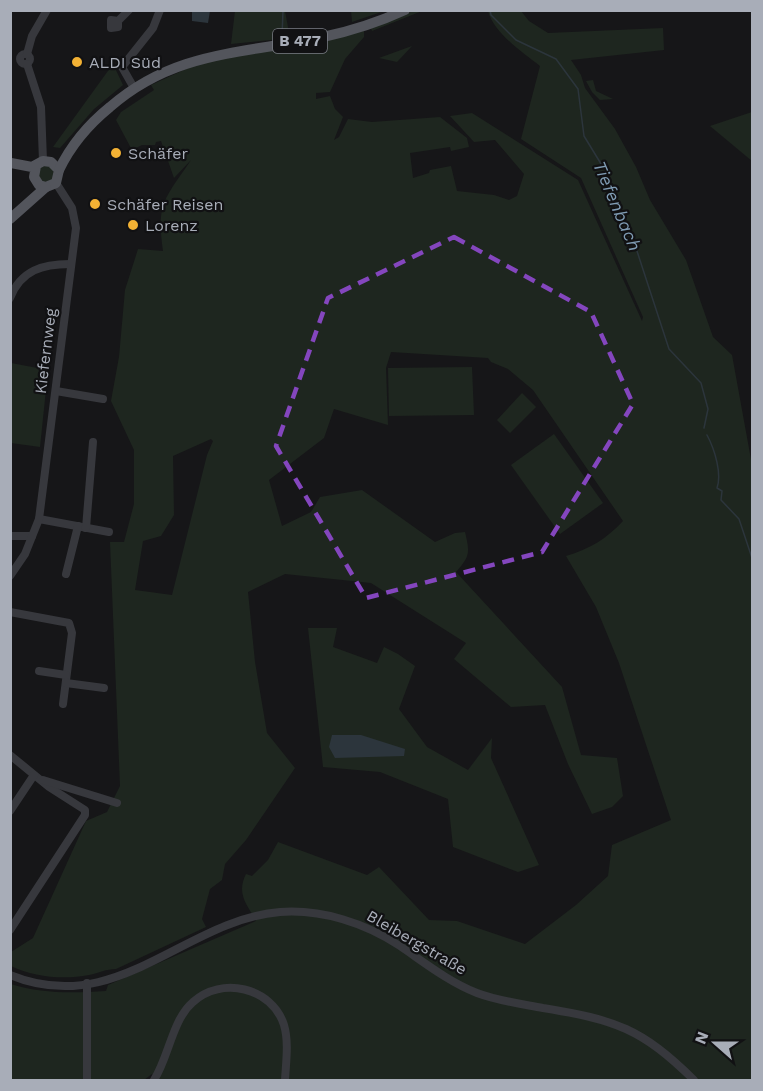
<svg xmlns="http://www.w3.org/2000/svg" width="763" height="1091" font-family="'Work Sans',sans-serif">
	<rect width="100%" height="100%" fill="#161618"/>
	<g fill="#1e261f" fill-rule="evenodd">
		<path d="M351,10h33v1l-32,11z"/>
		<path d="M235,11h50l5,27 -59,6z"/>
		<path d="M413,11h9l-50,20 -1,-3z"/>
		<path d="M488,11h33l8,10 19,12 115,-5 1,22 -93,10 10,15 4,13 30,41 21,38 14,33 36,60 27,77 19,18 20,110v615h-593l-7,-6 -8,6h-133v-96c31,10 62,9 95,7l2,-6 148,-64c-9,-17 -20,-27 -10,-47l6,2 16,-16 10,-18 89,33 12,-8 50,53 28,1 68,23 51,-39 32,-29 4,-31 59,-25 -52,-157 -23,-56 -30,-51c24,-7 40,-17 57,-35l-90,-131 -25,-21 -17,-7 -3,-4 -97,-6 -5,16 2,57 -54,-16 -10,29 -55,42 13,46 29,-14 9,-15 42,-7 73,52 20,-9 10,-1c5,21 5,24 -9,40l106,115 19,68 36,3 6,38 -11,11 -20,7 -24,-50 -23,-59 -34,2 -57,-48 12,-16 -95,-60 -86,-9 -37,18 7,70 12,71 28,35 -49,72 -21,24 -3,16 -12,9 -8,30 4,8 -90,42c-10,0 -17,4 -27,6 -26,5 -55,2 -78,-9v-14l22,-14 53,-117 21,-9 13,-26 -10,-244h14l10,-38v-54l-23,-49 8,-44 6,-67 13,-41 25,2c-7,-49 2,-52 28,-91l-17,18 -13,-37 -5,1 -1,3h-13l-10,5 -16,-30 5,-8 33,-22 -3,-5 46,-21 167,-33v6l-19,22 -15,33 -14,1v6l14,-3 5,13 8,8 -9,23 5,-3 9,-18 24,3 68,-5 27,21 2,9 -18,4 -1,-4 -40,6 3,25 16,-5 1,-3 21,-4 6,25 37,4 15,5 8,-4 7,-22 -29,-34 -21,2 -24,-26 22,-3 106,67 64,141 1,-4 -62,-139 -60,-39 19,-73c-18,-14 -46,-33 -52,-55zM211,439l2,2 -6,14 -35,140 -37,-5 8,-49 18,-5 13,-21 -1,-59z"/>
		<path d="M412,46l-15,16 -18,-4z"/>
		<path d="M113,64l10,21 -29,24 -34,39 -7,-1z"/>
		<path d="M593,80l3,11 17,8 -13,1 -8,-8 -6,-11z"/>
		<path d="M752,112v49l-42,-35z"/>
		<path d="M42,165l11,1 1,14 -12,3 -5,-11z"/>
		<path d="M11,363l37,7 -8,77 -29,-4z"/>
		<path d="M472,367l2,48 -85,1 -1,-48z"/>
		<path d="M522,393l14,14 -26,26 -13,-13z"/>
		<path d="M554,434l49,69 -43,31 -49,-69z"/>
		<path d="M308,628h29l-4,19 44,16 7,-16 14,7 17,12 -16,43 28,38 41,23 24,-32 -1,20 48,107 -21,7 -65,-25 -5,-48 -68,-27 -57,-5z"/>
	</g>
	<g fill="#2c353c">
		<path d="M192,11h18l-2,12 -16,-2z"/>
		<path d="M332,735h29l44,14 -1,7 -69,2 -6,-11z"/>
	</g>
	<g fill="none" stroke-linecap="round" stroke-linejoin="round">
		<g stroke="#2c353c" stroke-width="1.5">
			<path d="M490,10l1,5 25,25 40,19 22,30 6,47 22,36 11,39 18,34 34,104 32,34 7,26 -4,19"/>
			<path d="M282,37l1,-27"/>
			<path d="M707,435c8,15 15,39 10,53l5,3 -1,9 18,19 13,39"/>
		</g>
		<g stroke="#37383d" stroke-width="8">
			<path d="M118,21l-7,-1v8l7,-1v-6l11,-11"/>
			<circle cx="25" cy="59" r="5"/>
			<path d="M27,54l5,-18 15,-26"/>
			<path d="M27,64l14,43 2,54"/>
			<path d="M134,88l-12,-21 31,-39 7,-18"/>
			<path d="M10,298c11,-28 33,-34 60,-34"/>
			<path d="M56,391l47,8"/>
			<path d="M39,519l70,13"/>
			<path d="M86,528l7,-86"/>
			<path d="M10,536h22"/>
			<path d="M66,574l12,-48"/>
			<path d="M10,576l15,-22 14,-35 37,-291 -4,-20 -16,-25"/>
			<path d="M10,612l59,11 3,10 -9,71"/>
			<path d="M39,671l27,4"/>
			<path d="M66,683l38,5"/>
			<path d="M10,755l39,32 36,23v5l-75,115"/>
			<path d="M43,780l74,23"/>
			<path d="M10,811l24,-36"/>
			<path d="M10,975c107,44 174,-55 270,-63 42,-3 85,11 120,34 25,17 49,36 77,47 21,8 45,11 66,15 73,12 98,20 151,72"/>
			<path d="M87,1080v-97"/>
			<path d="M154,1080c15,-23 18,-60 39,-78 28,-26 79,-15 91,23 5,17 2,37 1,55"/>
		</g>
		<g stroke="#53555c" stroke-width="10">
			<path d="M11,163l21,4 11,-6 8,1 8,8 -3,13 -10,4 -7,-2 -5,-8 2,-11"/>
			<path d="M59,170c12,-25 30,-46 51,-63 65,-57 134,-53 213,-70 28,-6 56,-15 82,-27"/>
			<path d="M10,219l36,-32"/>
		</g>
	</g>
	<path fill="none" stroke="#8446be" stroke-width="4.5" stroke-dasharray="12 8" stroke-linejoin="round" d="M454,237l137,75 42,92 -91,148 -176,46 -90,-152 52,-148z"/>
	<g fill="#f2b134" stroke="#111113" stroke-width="2">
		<circle cx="77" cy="62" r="6"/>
		<circle cx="116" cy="153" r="6"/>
		<circle cx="95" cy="204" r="6"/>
		<circle cx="133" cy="225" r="6"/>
	</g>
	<g text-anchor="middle" stroke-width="4.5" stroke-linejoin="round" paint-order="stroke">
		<rect fill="#111113" stroke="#7b7e86" stroke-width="1.5" x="273" y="29" width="54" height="24" rx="4.5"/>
		<g font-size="15" font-weight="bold" fill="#a8adb8">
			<text x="300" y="46">B 477</text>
		</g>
		<g font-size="16" fill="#a8adb8" stroke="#111113" text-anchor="start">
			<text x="89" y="68">ALDI Süd</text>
			<text x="128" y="159">Schäfer</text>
			<text x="107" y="210">Schäfer Reisen</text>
			<text x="145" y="231">Lorenz</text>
		</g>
		<g font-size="16" fill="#a8adb8" stroke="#111113">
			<text transform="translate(45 351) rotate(-83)" y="6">Kiefernweg</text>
			<text transform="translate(417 942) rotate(30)" y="6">Bleibergstraße</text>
		</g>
		<g font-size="18" font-style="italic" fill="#7f9bb3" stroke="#111113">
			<text transform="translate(617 206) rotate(67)" y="6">Tiefenbach</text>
		</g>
	</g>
	<rect width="763" height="1091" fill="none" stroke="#a8adb8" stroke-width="24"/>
	<g transform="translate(715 1043) rotate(291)" stroke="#111113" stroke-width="4.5" paint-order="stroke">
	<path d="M0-4.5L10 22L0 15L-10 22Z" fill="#a8adb8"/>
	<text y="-9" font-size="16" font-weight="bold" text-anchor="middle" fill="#a8adb8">N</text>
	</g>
</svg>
